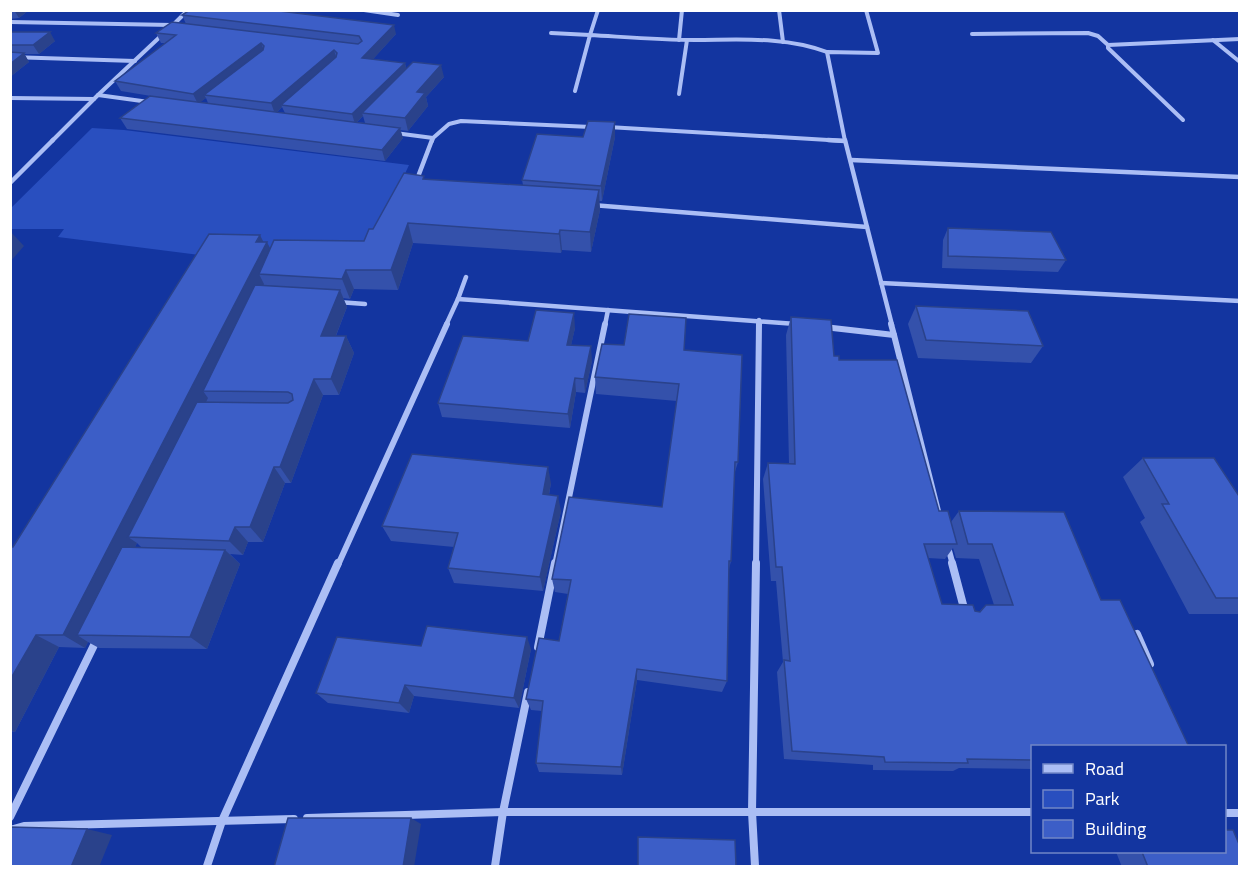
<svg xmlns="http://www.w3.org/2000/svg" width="1250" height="877" font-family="'Titillium Web',sans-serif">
	<rect width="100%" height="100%" fill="#1335a0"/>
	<path fill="#294fbf" d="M92,128l32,2 285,35 -49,107 -129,-13 -173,-22 6,-8h-53v-21z"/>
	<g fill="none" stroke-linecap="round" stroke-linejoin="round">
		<g stroke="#abbef5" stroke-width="4">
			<path d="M364,10l34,5"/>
			<path d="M779,10l4,32"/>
			<path d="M10,22l162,3"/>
			<path d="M171,27l17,-17"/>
			<path d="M551,33l39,2 8,-25"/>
			<path d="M972,34l116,-1 10,3 10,9"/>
			<path d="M679,40l3,-30"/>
			<path d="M1213,40l27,22"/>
			<path d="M10,57l125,4"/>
			<path d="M575,91l15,-56c35,2 70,5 105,5 44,0 90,-4 132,12"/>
			<path d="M679,94l8,-54"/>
			<path d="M98,95l65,-61"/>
			<path d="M10,98l84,1"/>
			<path d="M1183,120l-75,-72v-3l132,-6"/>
			<path d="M608,127l237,14"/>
			<path d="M395,133l38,5 -1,3"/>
			<path d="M433,138l16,-14 12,-3 130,6"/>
			<path d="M52,141l46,-46 51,7"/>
			<path d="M845,141l-18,-89 51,1 -12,-43"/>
		</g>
		<g stroke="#abbef5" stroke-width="4.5">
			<path d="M828,140l17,1"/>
			<path d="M845,140l22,87"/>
			<path d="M851,160l389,17"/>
			<path d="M416,182l16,-42"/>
			<path d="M10,183l43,-43"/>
			<path d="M592,205l275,22 25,98"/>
			<path d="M466,277l-8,22 338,25"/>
			<path d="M881,283l359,18"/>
			<path d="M338,302l27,2"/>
			<path d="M446,325l12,-26"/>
			<path d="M605,325l3,-15"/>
			<path d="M759,325v-5"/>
		</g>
		<g stroke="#abbef5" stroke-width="6">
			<path d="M792,324h4"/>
			<path d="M824,327l70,8 -3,-11"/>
			<path d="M894,335l44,176"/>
			<path d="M948,547l5,18"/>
			<path d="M338,565l109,-241"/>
			<path d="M555,565l50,-241"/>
			<path d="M756,565l3,-241"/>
		</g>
		<g stroke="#abbef5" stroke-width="8">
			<path d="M952,563l13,49"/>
			<path d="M1137,634l13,30"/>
			<path d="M538,647l17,-84"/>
			<path d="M1224,813h16"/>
			<path d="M10,817l87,-178"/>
			<path d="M307,818l196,-6h529"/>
			<path d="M10,830l14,-4 270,-7"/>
			<path d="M207,866l15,-45 116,-258"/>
			<path d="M495,866l8,-54 25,-120"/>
			<path d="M755,866l-3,-54 4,-249"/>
		</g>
	</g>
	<g fill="#3451ab" fill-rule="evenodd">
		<path d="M10,10h19l-10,8 -9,1z"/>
		<path d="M182,15l214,19 -23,25 32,4 1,5 38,9 -18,20 2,9 -20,25 -8,-1 3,8 -18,23 -258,-32 -7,-11 43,-20 -42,-7 -6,-10 51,-38h-5l-5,-10 30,-9zM206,98l2,5 -8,-1zM282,107l3,6 -8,-1zM363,116l2,7 -8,-1z"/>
		<path d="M10,32l45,9 -16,13h-15l5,8 -19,15z"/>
		<path d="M615,122v15l-13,64h-3l1,9 -9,42 -29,-2 -1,3 -148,-10 -15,47 -44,-1 -4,10 -7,-1 4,9 -11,29h10l8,17 -15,42h-16l-32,88h-6l-22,59h-15l-5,13 -13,-1 10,10 -33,85 -108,-1 -11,-6 -3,6 -26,-1 -44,85 -5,-1v-184h3l257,-298 94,-8 9,-12 51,-53v3l99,6 -1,-5 61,-43zM137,543l4,4h-6z"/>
		<path d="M948,228l118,32 -8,12 -116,-4 1,-28z"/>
		<path d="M916,306l127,40 -12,17 -113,-5 -10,-34z"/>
		<path d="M791,317l48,43 100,151 12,11 8,-11 105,1 -32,235v22l-73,-1 -6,3 -80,-1v-5l-89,-6 -7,-87 6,-10 -7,-81h-5l-8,-102 5,-16 21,1 -3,-129zM953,548l3,10 23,1 15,46h-8l-7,7 -37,-8 -14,-46 17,1z"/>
		<path d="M575,328l-4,17 21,16 -7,32 -9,-1 -6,36 -128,-11 -4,-14 90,-62z"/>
		<path d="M684,350l54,112 -4,13 -3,86 -2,8 -2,112 -5,11 -85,-12 -15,95 -83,-3 -3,-9 6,-52 -11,-1 -5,-11 33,-58 9,-47 -13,-2 -3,-13 110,-72 15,-106 -81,-7 -1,-17z"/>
		<path d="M1143,458l96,38v118h-50l-49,-92 5,-4 -22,-41z"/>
		<path d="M551,483l-2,12 12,16 -18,80 -89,-8 -6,-15 6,-21 -63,-6 -9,-15z"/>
		<path d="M421,646l110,3 -12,59 -105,-12 -5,17 -81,-10 -12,-10z"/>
		<path d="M1116,852h108l15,15h-117z"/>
	</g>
	<g fill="#2a428b">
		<path d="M14,10h15l-10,8z"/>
		<path d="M394,25l2,9 -31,34 -3,-10z"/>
		<path d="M50,32l5,9 -16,13 -6,-9z"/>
		<path d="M261,43l4,10 -61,42 2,3 -8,6 -5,-10z"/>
		<path d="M334,50l3,10 -56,45 1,2 -7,7 -4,-11z"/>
		<path d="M24,53l5,9 -19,15v-13z"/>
		<path d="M405,63l2,10 -45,40 1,3 -8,8 -3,-10z"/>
		<path d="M441,65l3,12 -18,20 2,9 -20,25 -3,-13 12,-26z"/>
		<path d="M615,122v15l-13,64 -1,-15z"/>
		<path d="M400,128l3,10 -18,23 -3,-11z"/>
		<path d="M599,190l1,20 -9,42 -1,-20z"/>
		<path d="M408,223l5,20 -15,47 -7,-20z"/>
		<path d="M560,230l2,20 -1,3 -2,-19z"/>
		<path d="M10,231l14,15 -14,16z"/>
		<path d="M260,235l5,10 2,-3 9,18 -17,14 5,10 -53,107h-8l5,7 -68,139h-12l9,6 -46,93 -14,-1 11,7 -3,6 -22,-13z"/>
		<path d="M346,270l8,19 -4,10 -8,-20z"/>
		<path d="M340,290l7,17 -18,46 -8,-17z"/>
		<path d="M574,313l1,15 -7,31 -1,-14z"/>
		<path d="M346,336l8,17 -15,42 -8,-16z"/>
		<path d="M591,346l1,15 -7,32 -1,-14z"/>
		<path d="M575,378l1,14 -6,36 -2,-14z"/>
		<path d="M314,379l9,16 -32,88 -11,-16z"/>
		<path d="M274,467l11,16 -22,59 -13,-15z"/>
		<path d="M548,467l3,16 -5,27 -3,-16z"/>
		<path d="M558,496l3,15 -18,80 -3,-14z"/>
		<path d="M235,527l13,15 -5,13 -14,-14z"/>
		<path d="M225,550l15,14 -33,85 -17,-12z"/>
		<path d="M36,635l23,12 -44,85 -5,-2v-50z"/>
		<path d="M527,637l4,12 -12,59 -5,-10z"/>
		<path d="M637,669v11l-15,95 -1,-8z"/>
		<path d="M405,685l9,11 -5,17 -10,-10z"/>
		<path d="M411,818l10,6 -7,43h-11z"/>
		<path d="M87,829l25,6 -13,32h-28z"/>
	</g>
	<g fill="#3c5ec7" stroke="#2a428b" stroke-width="1.5">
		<path d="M190,10h81l123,15 -32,33 43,5 -53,51 -71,-9 55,-48 1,-4 -3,-3 -63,53 -67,-8 59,-45 1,-4 -3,-3 -68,51 -78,-13 61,-46 -20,-2 16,-11 186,22 4,-3 -3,-5 -177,-21z"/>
		<path d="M10,32h40l-17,13h-23z"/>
		<path d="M10,52l14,1 -14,11z"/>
		<path d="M413,62l28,3 -24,27 8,1 -20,25 -43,-5z"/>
		<path d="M150,96l250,32 -18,22 -262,-32z"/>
		<path d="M588,121l27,1 -14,64 -79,-6 15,-46 46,3z"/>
		<path d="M404,173l20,3 -1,3 176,11 -9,42 -30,-2 -1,4 -151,-11 -17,47h-45l-4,9 -83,-5 15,-34 90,1 5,-12h4z"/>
		<path d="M948,228l103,4 15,28 -118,-4z"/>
		<path d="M209,234l51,1 -4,7h11l-204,393h-27l-26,45v-133h3z"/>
		<path d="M255,285l85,5 -19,46h25l-15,43h-17l-34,88h-6l-24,60h-15l-6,14 -101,-4 69,-135 91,1 5,-3 -1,-6 -4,-2 -85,-1z"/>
		<path d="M916,306l112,5 15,35 -117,-6z"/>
		<path d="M536,310l38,3 -7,32 24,1 -7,33 -9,-1 -7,36 -130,-11 25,-67 65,5z"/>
		<path d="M629,314l57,4 -2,32 58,5 -4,107h-3l-4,99h-2l-2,120 -90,-12 -16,98 -85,-4 7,-62 -17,-2 13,-61 20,3 12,-61 -19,-1 17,-82 93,10 17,-123 -84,-7 7,-33 22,1z"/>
		<path d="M791,317l40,3 3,36h5v4h58l42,151h9l9,33h-33l18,60 31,1 2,6 5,1 6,-7h27l-21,-61h-24l-9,-33 105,1 37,88h19l69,147h-157v13l-65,-1 1,4 -83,-1 -1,-5 -92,-6 -8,-91 6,1 -8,-94h-6l-8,-104 27,1z"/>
		<path d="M412,454l136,13 -5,27 15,2 -18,81 -92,-9 10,-35 -76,-7z"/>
		<path d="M1143,458h71l25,38v102h-23l-54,-94h7z"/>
		<path d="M122,547l103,3 -35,87 -113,-2z"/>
		<path d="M427,626l100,11 -13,61 -109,-13 -6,18 -83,-10 21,-56 84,9z"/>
		<path d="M288,818h123l-8,49h-129z"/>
		<path d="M10,827l77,2 -16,38h-61z"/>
		<path d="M1224,830h9l6,14v23h-91l-6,-15h82z"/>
		<path d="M638,837l97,3 1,27h-98z"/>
	</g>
	<rect width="1250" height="877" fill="none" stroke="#ffffff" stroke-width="24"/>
	<rect x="1031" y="745" width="195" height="108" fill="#1335a0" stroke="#7186c6" stroke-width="1.5"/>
	<rect x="1043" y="764" width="30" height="9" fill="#abbef5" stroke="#7186c6" stroke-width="1.5"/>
	<text x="1085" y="775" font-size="18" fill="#ffffff">Road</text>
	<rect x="1043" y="790" width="30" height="18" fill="#294fbf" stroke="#7186c6" stroke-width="1.5"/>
	<text x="1085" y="805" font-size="18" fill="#ffffff">Park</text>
	<rect x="1043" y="820" width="30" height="18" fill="#3c5ec7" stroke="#7186c6" stroke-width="1.5"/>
	<text x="1085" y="835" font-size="18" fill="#ffffff">Building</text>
</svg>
